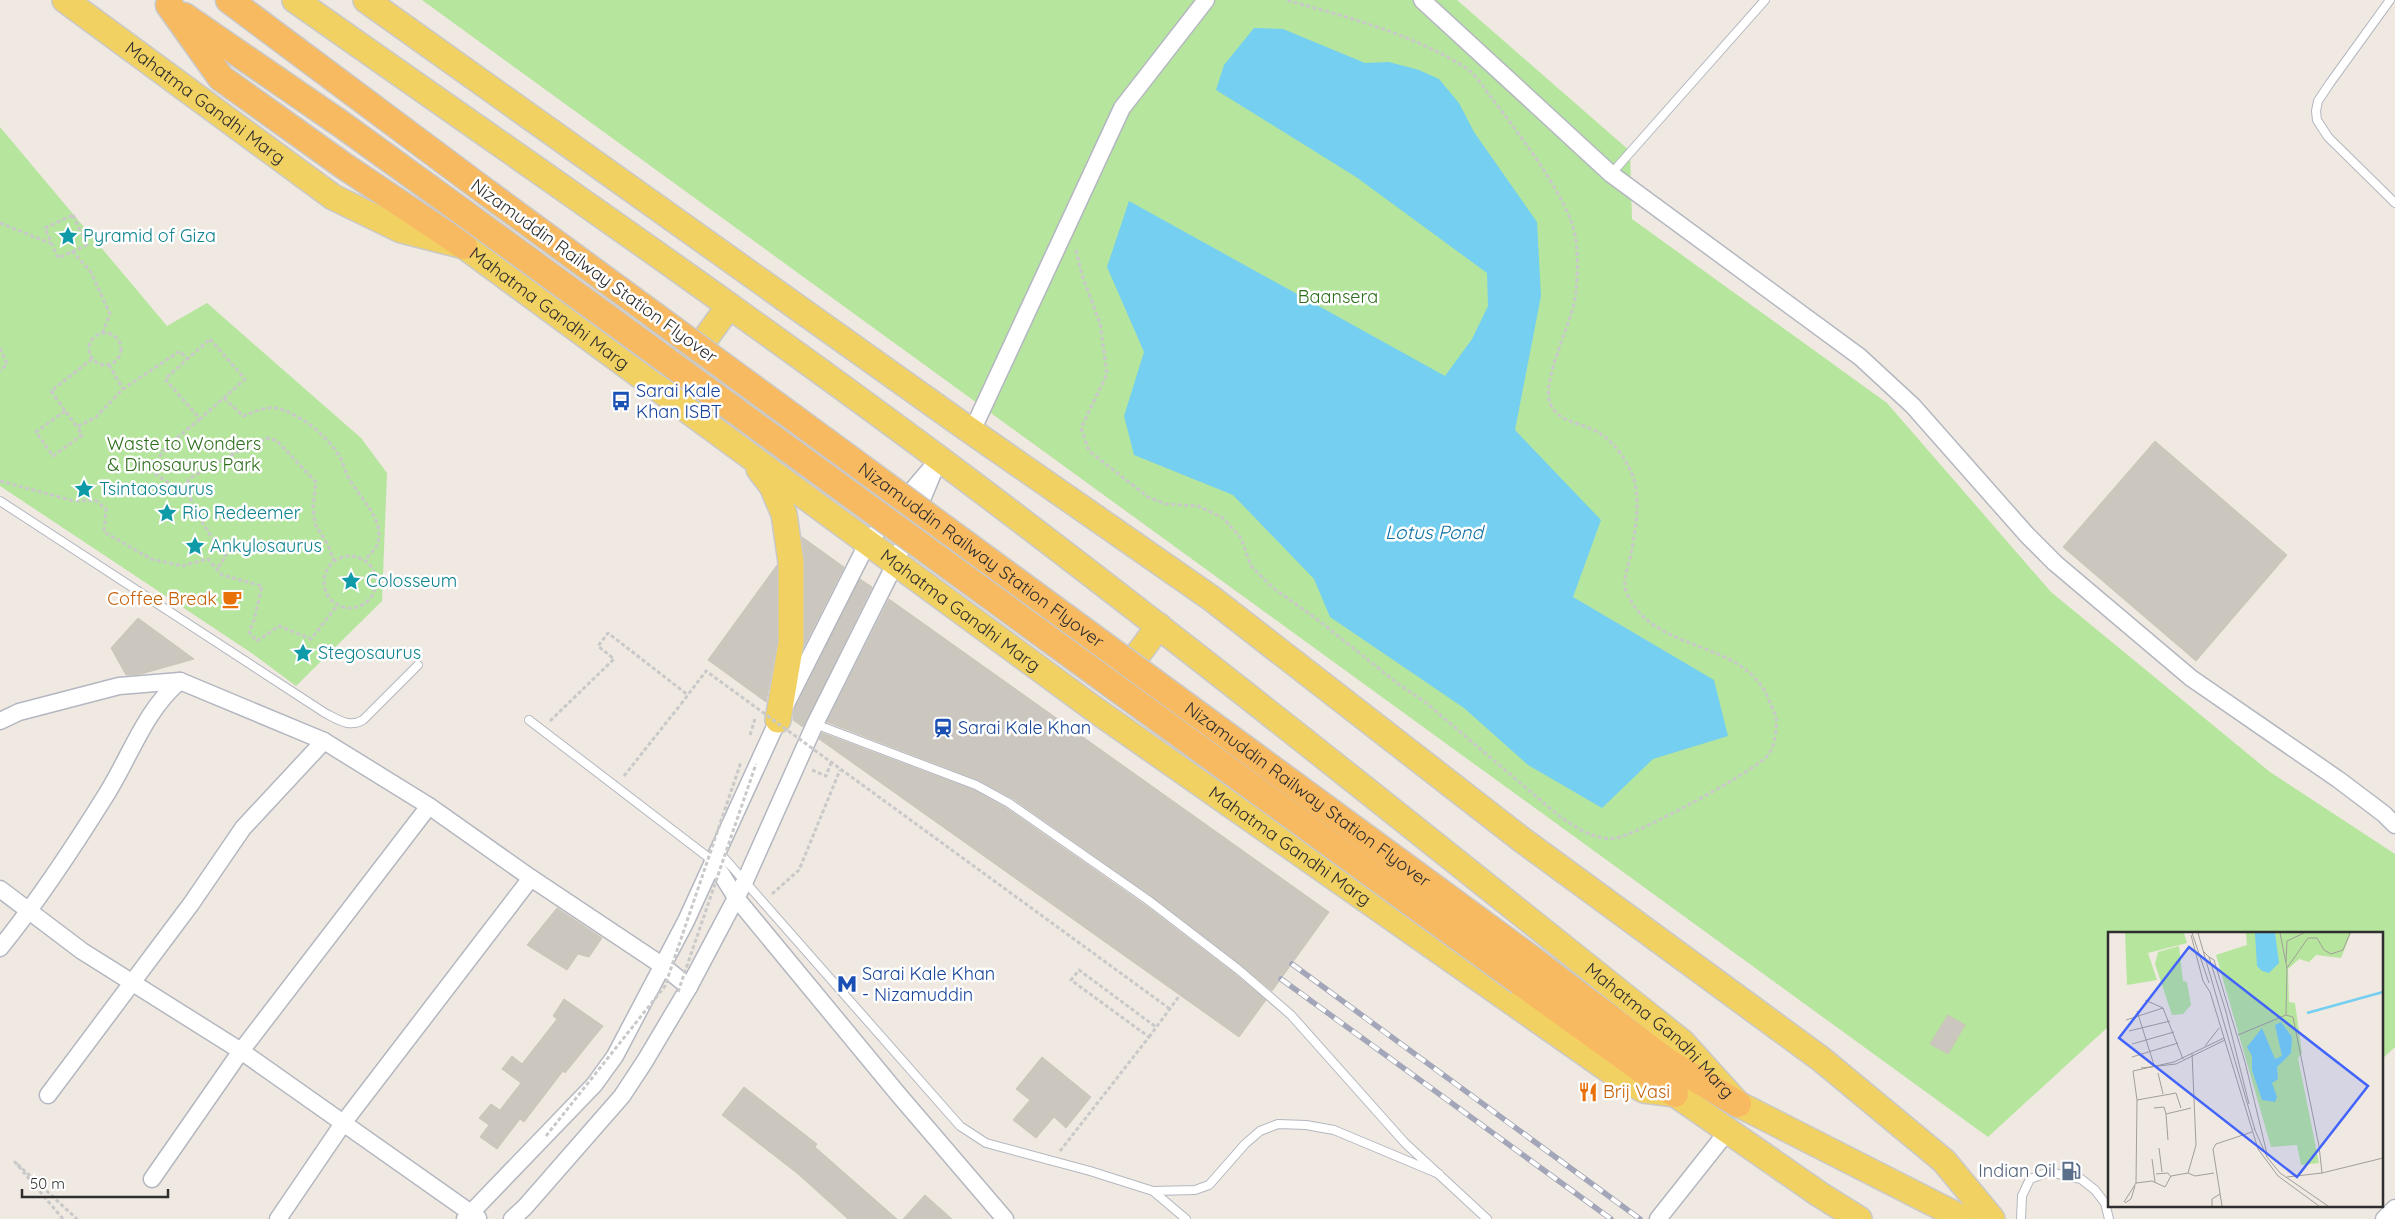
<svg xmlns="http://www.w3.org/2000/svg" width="2395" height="1219" font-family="Quicksand,sans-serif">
	<rect width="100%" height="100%" fill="#efe9e1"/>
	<g fill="#b6e59e">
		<path d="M422,0h1035l173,151 2,68 255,184 164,189 219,180 125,82v193l-14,13v-127h-272v93l-121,111z"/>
		<path d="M0,127l167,199 40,-23 154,135 26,35 -5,128 -86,85 -43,-32 -253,-168z"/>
	</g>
	<path fill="#75cff0" d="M1254,28l29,1 82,34 24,-1 30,8 20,9 20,24 15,29 63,90 4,74 -26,134 86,90 -28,77 141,83 14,56 -75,23 -51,49 -74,-43 -64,-57 -134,-91 -16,-38 -81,-84 -99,-40 -10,-39 20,-64 -37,-85 22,-66 316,175 27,-37 16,-33 -1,-33 -131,-96 -140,-87 8,-25z"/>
	<g fill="#cbc7bf" stroke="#cbc5ba">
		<path d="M2155,441l132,114 -91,106 -133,-114z"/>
		<path d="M802,537l42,30 -39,77v-82z"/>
		<path d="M777,565v77l-11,60 -58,-42z"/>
		<path d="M860,579l12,8 -69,140 -10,-7 1,-10z"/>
		<path d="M889,599l440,313 -57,79 -30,-25 -91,-70 -139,-98 -34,-18 -151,-58z"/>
		<path d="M138,618l56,41 -53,15 -15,1 -15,-27z"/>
		<path d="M822,733l152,57 32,18 139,97 90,69 31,26 -27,37 -420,-298z"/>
		<path d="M557,908l45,30 -13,19 -11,-3 -11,16 -40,-25z"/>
		<path d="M564,999l39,27 -38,47 -2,-2 -39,51 -4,-3 -23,30 -17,-12 9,-12 -10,-7 12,-14 9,6 21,-27 -19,-14 10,-13 10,8 35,-45 -4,-3z"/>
		<path d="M1948,1015l17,10 -17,29 -18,-10z"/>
		<path d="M1042,1057l49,40 -25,31 -12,-11 -18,21 -23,-18 17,-20 -14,-11z"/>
		<path d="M744,1087l73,57 -2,3 82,72h-49l-50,-45 -76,-59z"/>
		<path d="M925,1195l27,24h-49z"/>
	</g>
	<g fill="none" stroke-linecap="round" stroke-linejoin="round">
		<defs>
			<g id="service">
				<path d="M2390,0l-60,83 -12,18 -2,10 1,9 11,17 67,66"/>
				<path d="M1611,174l154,-174"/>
				<path d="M0,501l325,212c14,7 24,15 38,7l55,-55"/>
				<path d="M529,720l184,141"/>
				<path d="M815,724l161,61 33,18 139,97 91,70 52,45 114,128 82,76"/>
				<path d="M718,851l242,275 26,17 104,28 63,20 42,-1 14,-5 36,-41 15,-13 18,-7 28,1 28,5 105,44"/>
				<path d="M1153,1191l33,28"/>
				<path d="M2021,1219l1,-23 8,-17 19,-7 32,7 14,11 10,13 4,16"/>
			</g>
			<g id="minor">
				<path d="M1422,0l189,174 249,183 53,49 114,129 28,28 136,115 148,102 45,34 11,11"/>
				<path d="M972,431l150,-323 84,-108"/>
				<path d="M0,721l19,-9 100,-26 61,-5 144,60 105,65 102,72 132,88 26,21"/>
				<path d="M713,861l24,38 161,195 107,125"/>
				<path d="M0,889l82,62 159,100 237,167"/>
				<path d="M0,948c39,-48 73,-100 106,-153 24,-38 39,-85 74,-114"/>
				<path d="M48,1095l143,-191 52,-76 81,-87"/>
				<path d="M152,1179l89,-128 188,-245"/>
				<path d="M278,1219l66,-97 187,-244"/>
				<path d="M465,1219l129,-134 21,-29 71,-135 92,-201 90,-178 71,-83"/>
				<path d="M512,1219l13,-12 97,-111 23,-35 44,-74 56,-106 70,-157 81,-162 37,-89"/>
				<path d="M1658,1219l69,-87"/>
				<path d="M2384,1219l11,-11"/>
			</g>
			<g id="primary">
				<path id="s1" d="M65,0l268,197 68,33 63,16 633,465 515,361 32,18 31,4 144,100 40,25"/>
				<path id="s2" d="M295,0c216,152 434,302 646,460 251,188 495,386 741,582l56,62 226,115"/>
				<path d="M366,0l595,424 250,174 310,241 300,220 123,102 48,58"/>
				<path d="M669,389l60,-83"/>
				<path d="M759,469l13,17 12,28 7,48v81l-13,77"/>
				<path d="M1119,680l40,-54"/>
			</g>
			<g id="trunk">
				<path d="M229,0l257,192"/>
				<path d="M169,5l52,73 123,88 120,80"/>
				<path d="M184,16l157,108 123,89"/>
				<path d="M1537,963l131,99 70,42"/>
				<path d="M1520,982l155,112"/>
			</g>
		</defs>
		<use href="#service" stroke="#b4b7c1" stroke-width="10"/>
		<use href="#minor" stroke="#b4b7c1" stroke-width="19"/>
		<use href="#primary" stroke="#c9c9c9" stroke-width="28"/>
		<use href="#trunk" stroke="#c9c9c9" stroke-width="29"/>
		<g stroke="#c9c9c9" stroke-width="3" stroke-dasharray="4 2.5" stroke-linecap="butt">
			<path d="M73,215l14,30 -29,13 -13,-30z"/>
			<path d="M0,223l50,20"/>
			<path d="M1076,250l6,25 18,48 7,51 -26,54 8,23 59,46 18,7 32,2 25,12 18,20 10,28 21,21 46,33 79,63 28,19 133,113c15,11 39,27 58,23 20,-3 140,-67 152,-83 7,-8 9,-27 8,-37 -1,-6 -5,-12 -7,-18 -25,-63 -118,-45 -143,-109 -4,-10 3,-27 5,-37 4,-22 9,-49 4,-71 -5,-19 -20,-41 -37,-51 -16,-9 -41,-10 -48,-29 -9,-24 24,-83 26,-111 2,-22 3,-51 -5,-71 -16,-41 -53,-88 -80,-124 -7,-9 -15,-22 -25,-29 -53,-34 -119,-51 -180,-68"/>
			<path d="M72,251l19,21 19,42 -8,20"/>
			<circle cx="105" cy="349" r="16"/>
			<path d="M210,339l35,40 -45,40 -35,-40z"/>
			<path d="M0,348l7,16 -7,7"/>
			<path d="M92,359l-41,32 26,36 19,-10 27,-28 57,-38 7,8"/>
			<path d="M109,365l14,24"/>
			<path d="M224,398l19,18c9,-3 22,-10 33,-8 25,6 53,29 65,51 3,7 5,15 9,21 11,20 36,40 27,65 -2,5 -9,11 -12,15"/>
			<path d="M65,411l-29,21 17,24 29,-21 -5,-8"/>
			<path d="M200,419l-33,27 -17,24 17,12 12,12 11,-16 47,-26 31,-14 9,3 39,41 -3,24 2,18 13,21 6,16"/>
			<path d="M0,481l74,20 21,-1 11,9 -2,23 47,27 31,7 26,-7 14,16 40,11 -8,34 -5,12 8,9 22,-15 32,13 26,-33"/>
			<path d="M185,486c11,26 23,49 41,70l-9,13"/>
			<circle cx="350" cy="582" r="26"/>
			<path d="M550,721l64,-62 -16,-13 10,-13 80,62"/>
			<path d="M750,735l5,-16"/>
			<path d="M812,770l14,6 5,-13"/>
			<path d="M624,776l57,-72"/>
			<path d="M772,894l27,-24 41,-100"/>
			<path d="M1149,1037l31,-42"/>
			<path d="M1060,1151l89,-114 -78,-57 8,-10 77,57"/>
			<path d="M63,1219l-48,-57 62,57"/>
		</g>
		<use href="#service" stroke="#fff" stroke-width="8"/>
		<use href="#minor" stroke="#fff" stroke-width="16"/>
		<use href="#primary" stroke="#f2d163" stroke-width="25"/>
		<use href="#trunk" stroke="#f8ba60" stroke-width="26"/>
		<defs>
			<g id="rail">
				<path d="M1292,964l348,255"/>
				<path d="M1281,979l330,240"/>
			</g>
		</defs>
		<use href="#rail" stroke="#a3a6b8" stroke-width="5.5"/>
		<use href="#rail" stroke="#fff" stroke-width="4" stroke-dasharray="11" stroke-linecap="butt"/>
		<defs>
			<g id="trunk-bridge">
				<path id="s3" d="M486,192l1051,771"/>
				<path d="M464,213l1056,769"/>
			</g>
		</defs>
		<use href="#trunk-bridge" stroke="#c9c9c9" stroke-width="29" stroke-linecap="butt"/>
		<g stroke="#c9c9c9" stroke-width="3" stroke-dasharray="4 2.5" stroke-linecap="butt">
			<path d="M681,704l25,-33 464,338"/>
			<path d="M678,992l78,-228"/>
			<path d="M546,1136l119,-150 76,-224"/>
		</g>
		<use href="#trunk-bridge" stroke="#f8ba60" stroke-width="26"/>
	</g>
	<defs>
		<symbol id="sight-bare" viewBox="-9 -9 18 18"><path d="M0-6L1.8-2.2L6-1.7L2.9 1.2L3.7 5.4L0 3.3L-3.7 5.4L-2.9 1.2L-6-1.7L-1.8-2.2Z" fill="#0f9aa8" stroke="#fff" stroke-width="2.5" paint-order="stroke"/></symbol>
		<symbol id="bus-bare" viewBox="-9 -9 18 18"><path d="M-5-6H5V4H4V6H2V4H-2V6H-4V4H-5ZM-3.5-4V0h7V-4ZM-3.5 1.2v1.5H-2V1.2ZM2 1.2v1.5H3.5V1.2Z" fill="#1a4fb4" stroke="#fff" stroke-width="2.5" paint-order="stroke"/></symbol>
		<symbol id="cafe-bare" viewBox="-9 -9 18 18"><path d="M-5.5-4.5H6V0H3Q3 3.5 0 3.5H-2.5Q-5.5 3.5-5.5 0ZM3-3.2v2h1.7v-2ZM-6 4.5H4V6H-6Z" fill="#e8710a" stroke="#fff" stroke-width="2.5" paint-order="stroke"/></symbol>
		<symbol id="station-bare" viewBox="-9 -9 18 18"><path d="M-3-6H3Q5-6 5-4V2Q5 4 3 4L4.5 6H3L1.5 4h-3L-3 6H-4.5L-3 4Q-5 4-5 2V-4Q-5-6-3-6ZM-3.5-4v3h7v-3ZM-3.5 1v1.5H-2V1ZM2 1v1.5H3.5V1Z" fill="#1a4fb4" stroke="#fff" stroke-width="2.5" paint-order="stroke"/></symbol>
		<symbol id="metro-bare" viewBox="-9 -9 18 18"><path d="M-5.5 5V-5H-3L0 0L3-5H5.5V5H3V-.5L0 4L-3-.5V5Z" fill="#1a4fb4" stroke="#fff" stroke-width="2.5" paint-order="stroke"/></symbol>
		<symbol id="restaurant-bare" viewBox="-9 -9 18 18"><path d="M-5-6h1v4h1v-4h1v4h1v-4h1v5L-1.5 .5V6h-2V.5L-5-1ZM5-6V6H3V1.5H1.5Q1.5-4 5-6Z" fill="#e8710a" stroke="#fff" stroke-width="2.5" paint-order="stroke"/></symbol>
		<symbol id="fuel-bare" viewBox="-9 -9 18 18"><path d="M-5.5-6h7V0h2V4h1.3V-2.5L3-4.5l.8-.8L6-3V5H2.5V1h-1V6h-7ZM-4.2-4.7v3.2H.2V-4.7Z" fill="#5c6f8a" stroke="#fff" stroke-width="2.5" paint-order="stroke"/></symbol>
	</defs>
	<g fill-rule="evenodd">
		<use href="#sight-bare" x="54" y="222" width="28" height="28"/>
		<use href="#bus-bare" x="607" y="387" width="28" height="28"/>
		<use href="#sight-bare" x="70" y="475" width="28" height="28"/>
		<use href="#sight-bare" x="153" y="499" width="28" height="28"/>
		<use href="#sight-bare" x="181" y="532" width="28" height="28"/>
		<use href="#sight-bare" x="337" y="567" width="28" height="28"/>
		<use href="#cafe-bare" x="218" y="585" width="28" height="28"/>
		<use href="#sight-bare" x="289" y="639" width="28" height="28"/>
		<use href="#station-bare" x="929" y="714" width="28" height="28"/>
		<use href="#metro-bare" x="833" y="970" width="28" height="28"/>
		<use href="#restaurant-bare" x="1574" y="1078" width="28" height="28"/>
		<use href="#fuel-bare" x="2057" y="1157" width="28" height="28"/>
	</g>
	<g text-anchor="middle" stroke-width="5" stroke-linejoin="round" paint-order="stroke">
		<g font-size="18" fill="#2e2e2e" stroke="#fff">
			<text dy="6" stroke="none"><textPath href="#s1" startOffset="174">Mahatma Gandhi Marg</textPath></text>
			<text transform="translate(594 271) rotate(36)" y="6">Nizamuddin Railway Station Flyover</text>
			<text dy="6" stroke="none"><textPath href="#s1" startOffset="579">Mahatma Gandhi Marg</textPath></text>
			<text dy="6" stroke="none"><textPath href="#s3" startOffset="614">Nizamuddin Railway Station Flyover</textPath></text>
			<text dy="6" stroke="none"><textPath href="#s1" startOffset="1089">Mahatma Gandhi Marg</textPath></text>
			<text dy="6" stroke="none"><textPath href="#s3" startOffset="1019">Nizamuddin Railway Station Flyover</textPath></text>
			<text dy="6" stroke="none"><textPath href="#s1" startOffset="1494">Mahatma Gandhi Marg</textPath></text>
			<text dy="6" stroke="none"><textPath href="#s2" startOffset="1711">Mahatma Gandhi Marg</textPath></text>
		</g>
		<g font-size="18" fill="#0d838f" stroke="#fff" text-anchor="start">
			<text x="83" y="242">Pyramid of Giza</text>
			<text x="99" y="495">Tsintaosaurus</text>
			<text x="182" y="519">Rio Redeemer</text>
			<text x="210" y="552">Ankylosaurus</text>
			<text x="366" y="587">Colosseum</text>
			<text x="318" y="659">Stegosaurus</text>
		</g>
		<g font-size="18" fill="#2c6e1b" stroke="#fff">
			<text x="1338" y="303">Baansera</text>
			<text x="184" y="450">Waste to Wonders<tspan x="184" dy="21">&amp; Dinosaurus Park</tspan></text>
		</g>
		<g font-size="18" fill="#164399" stroke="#fff" text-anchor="start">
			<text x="636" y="397">Sarai Kale<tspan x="636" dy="21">Khan ISBT</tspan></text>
			<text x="958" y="734">Sarai Kale Khan</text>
			<text x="862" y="980">Sarai Kale Khan<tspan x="862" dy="21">- Nizamuddin</tspan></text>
		</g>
		<g font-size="18" fill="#c56008" stroke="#fff" text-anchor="end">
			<text x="217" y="605">Coffee Break</text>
			<text x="1603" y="1098" text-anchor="start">Brij Vasi</text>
		</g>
		<g font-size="18" fill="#4e5e75" stroke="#fff" text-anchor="end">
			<text x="2056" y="1177">Indian Oil</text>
		</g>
		<g font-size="19" font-style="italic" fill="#0d6fa3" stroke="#fff">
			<text x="1434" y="539">Lotus Pond</text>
		</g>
	</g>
	<g transform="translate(2108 932)">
		<rect width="275" height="275" fill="#efe9e1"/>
		<path d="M17,1h59l3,10 -39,10 9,27 -30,5zM138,1h105l-10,25 -25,-3 -7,7 -10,-3 -11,10 1,33 6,1 7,50 -4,5 21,105 -18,2 -4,-20 -26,2 -55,-192 31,-10zM71,14l4,35 4,1 4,23 -8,9 -11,1 -17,-51 3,-12z" fill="#b6e59e"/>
		<path d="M147,1h20l4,30 -10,10 -7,-2 -5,-5zM173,90l11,15 -1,16 -14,14 1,12 -6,4 5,14 -2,5 -13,-2 -10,-30v-14l-5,-9 15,-19 13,31 7,-3 -7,-31z" fill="#75cff0"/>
		<path fill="none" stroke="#75cff0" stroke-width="2.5" d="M199,81l76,-21"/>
		<path fill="none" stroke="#a29e99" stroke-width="1" d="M84,1l17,50M90,1l57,197M83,3l12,46 7,11 48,157 20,27 41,30M95,19l6,6 17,55 23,92M101,25l5,3 31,102 22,92M178,30l1,-21 17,-8M179,36l21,-30h9l7,12 7,4 12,-4 7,-17M37,68l18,8 20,51M29,79l17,54M178,83l7,2 26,129 3,27M18,88l37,-12M21,99l41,-10M130,103l48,-20 1,-47 -7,-35M24,112l42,-12M97,114l14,-18M24,125l46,-14M33,136l35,-4 49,-24M50,141l5,21M29,168l39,-7 5,15M46,176l10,-1 2,7M146,196l13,29 13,16 48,33M60,208l-2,-26 25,-6M51,216l3,24M44,227l3,23M80,241l7,3 19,-3M48,242l12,-1 3,4M179,245l35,-4 61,-15M28,251l1,-83 -4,-29 41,-9 50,-24M16,270l12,-19 16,-2 13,6 6,-11 17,-3 8,-28 -4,-92M17,271l6,-4 4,-13M104,274v-7l8,-5M114,274l-9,-57 3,-5 36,-12"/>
		<path fill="#4264fb" fill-opacity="0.15" stroke="#4264fb" stroke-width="2.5" d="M81,15l179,139 -71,91 -178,-139z"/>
		<rect width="275" height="275" fill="none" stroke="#2e2e2e" stroke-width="2.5"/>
	</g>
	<path d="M22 1189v8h146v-8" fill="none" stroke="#2e2e2e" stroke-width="2.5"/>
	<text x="30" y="1189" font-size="15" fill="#2e2e2e" stroke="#ffffff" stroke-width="4" paint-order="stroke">50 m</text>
</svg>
